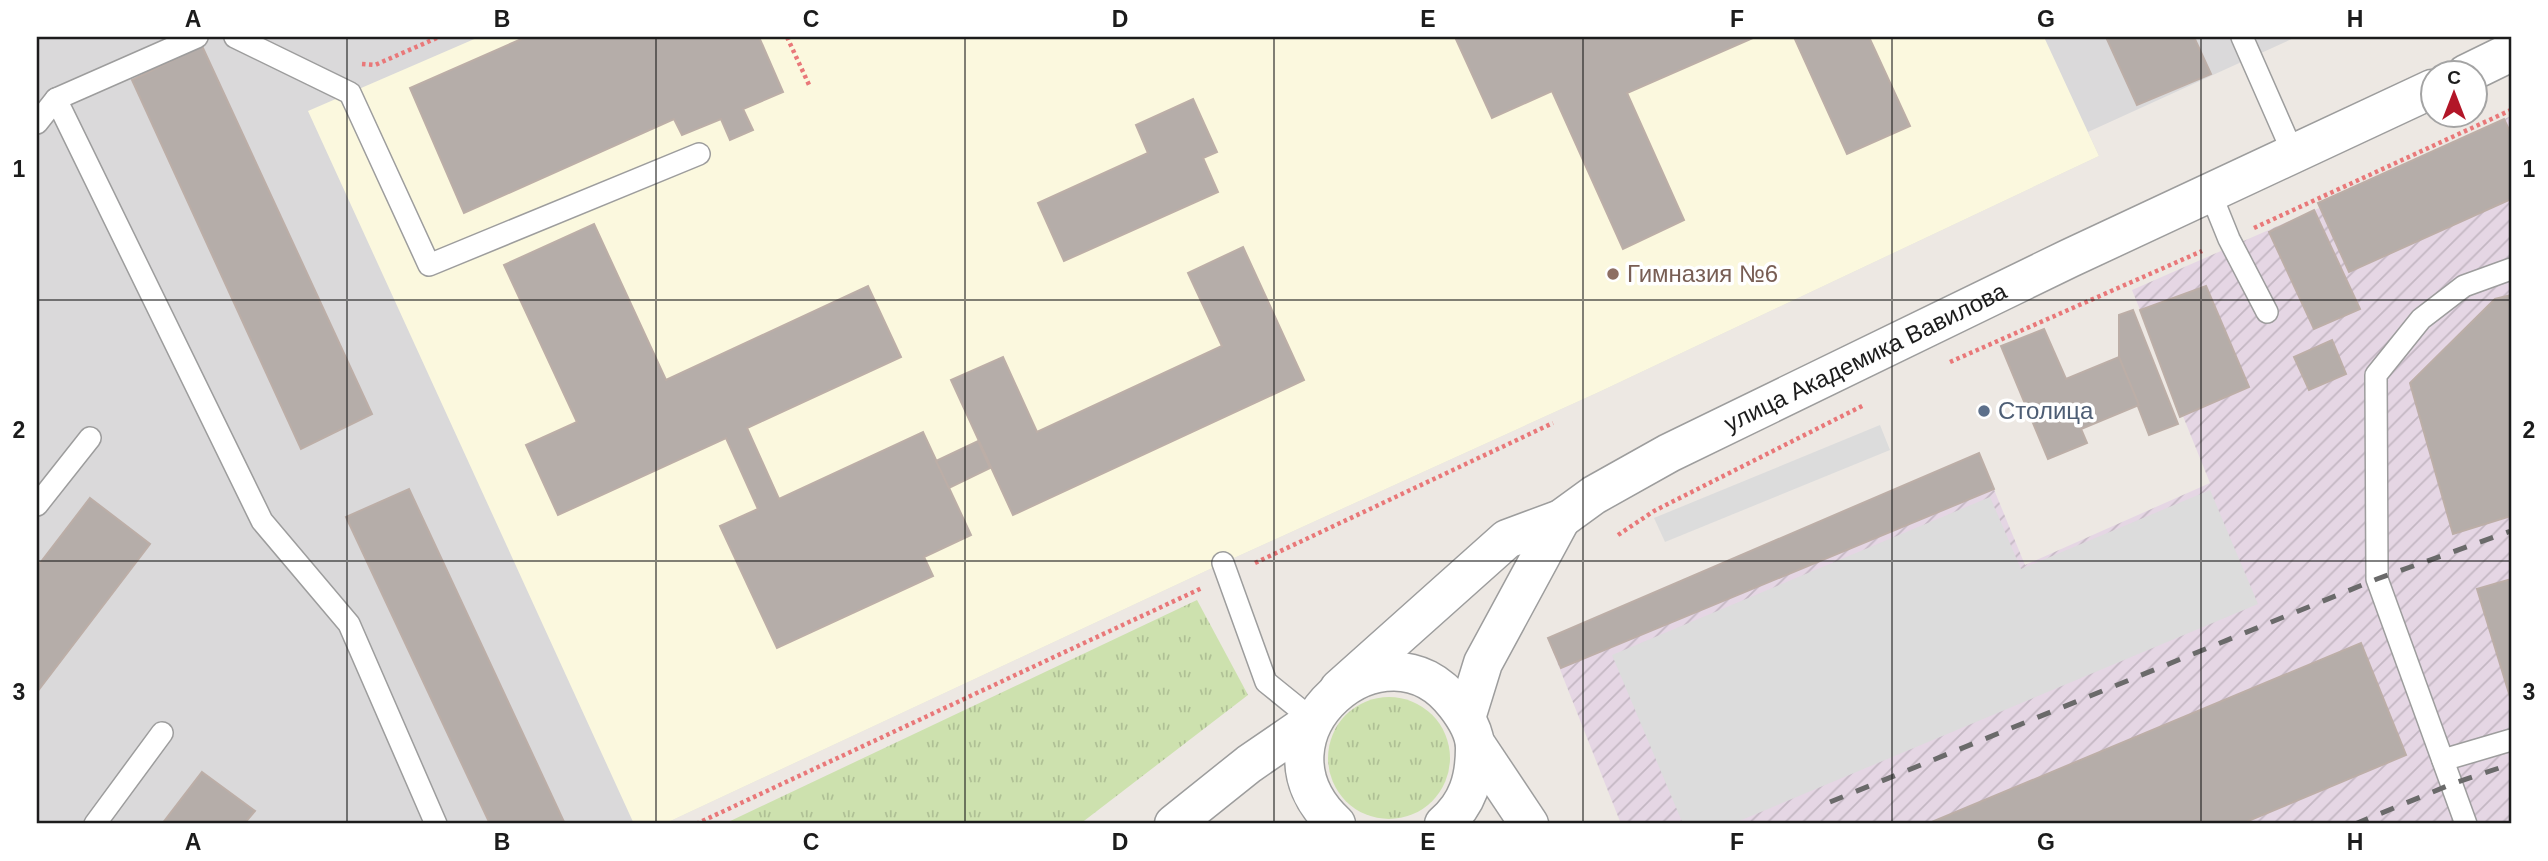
<svg xmlns="http://www.w3.org/2000/svg" width="2548" height="861" font-family="Helvetica,sans-serif">
	<defs>
		<pattern id="industrial-furrows" width="10" height="10" patternUnits="userSpaceOnUse" patternTransform="scale(1.75)"><rect width="10" height="10" fill="#e5d6e4"/><path d="M-1 1l2-2M0 10L10 0M9 11l2-2" fill="none" stroke="#c4b7c3"/></pattern>
		<pattern id="grass-tufts" width="24" height="20" patternUnits="userSpaceOnUse" patternTransform="scale(1.75)"><rect width="24" height="20" fill="#cde1ae"/><path d="M3 7l-1-3M5 7V3M7 7l1-3M15 17l-1-3M17 17v-4M19 17l1-3" fill="none" stroke="#afc095"/></pattern>
	</defs>
	<rect width="100%" height="100%" fill="#ede8e3"/>
	<path fill="#dad9da" d="M37,37h2259l-208,95 11,24 -500,236 -376,171 -559,261h-627z"/>
	<path fill="url(#industrial-furrows)" d="M2511,116v708h-890l-73,-185 431,-186 46,112 185,-82 -78,-193 187,-82 -1,-5z"/>
	<path fill="#fbf8de" d="M479,37h1565l55,119 -500,236 -376,171 -559,261h-30l-326,-713z"/>
	<g fill="url(#grass-tufts)">
		<path d="M1197,600l51,95 -168,129h-356z"/>
		<circle cx="1389" cy="758" r="61"/>
	</g>
	<g fill="#dcdcdc">
		<path d="M1880,425l10,25 -225,92 -11,-24z"/>
		<path d="M2210,490l48,114 -526,220h-49l-71,-169 378,-158 31,72z"/>
	</g>
	<g fill="#b5ada9" stroke="#bcaea7" stroke-width="2">
		<path d="M526,37h233l24,55 -40,17 10,21 -23,10 -9,-21 -39,16 -8,-16 -210,94 -54,-125z"/>
		<path d="M1455,37h300l-128,56 57,127 -61,29 -71,-158 -60,27z"/>
		<path d="M1794,37h75l41,89 -63,28z"/>
		<path d="M2106,37h88l17,37 -74,31z"/>
		<path d="M202,46l170,368 -71,35 -169,-369z"/>
		<path d="M1193,99l24,53 -14,6 15,34 -154,69 -26,-58 110,-50 -12,-28z"/>
		<path d="M2504,119l7,15v65l-162,73 -31,-69z"/>
		<path d="M2314,210l46,99 -46,20 -45,-97z"/>
		<path d="M594,224l72,156 202,-94 33,71 -154,71 32,71 144,-67 48,103 -47,22 9,19 -156,72 -57,-122 38,-17 -32,-71 -168,77 -32,-70 51,-23 -73,-157z"/>
		<path d="M1243,247l61,133 -291,135 -62,-135 52,-23 34,75 185,-86 -34,-73z"/>
		<path d="M2206,286l43,101 -69,30 -40,-107z"/>
		<path d="M2511,295v221l-58,18 -43,-151 85,-84z"/>
		<path d="M2133,310l45,114 -29,11 -30,-78v-42z"/>
		<path d="M2044,329l22,50 53,-22 20,48 -58,24 6,14 -39,16 -47,-113z"/>
		<path d="M2332,340l14,34 -37,16 -15,-33z"/>
		<path d="M978,441l12,27 -41,20 -13,-27z"/>
		<path d="M1979,453l15,36 -433,179 -13,-30z"/>
		<path d="M409,489l156,335h-75l-144,-307z"/>
		<path d="M90,498l60,46 -113,148v-125z"/>
		<path d="M2511,579v121l-34,-111z"/>
		<path d="M2361,643l45,112 -165,69h-314z"/>
		<path d="M202,772l53,39 -11,13h-82z"/>
	</g>
	<g fill="none" stroke-linecap="round" stroke-linejoin="round">
		<defs>
			<g id="service">
				<path d="M197,37l-141,62 206,422 87,103 87,200"/>
				<path d="M235,37l115,56 79,172 270,-111"/>
				<path d="M2242,37l51,116"/>
				<path d="M37,123l19,-24"/>
				<path d="M2210,192l19,47 38,73"/>
				<path d="M37,505l53,-67"/>
				<path d="M1223,563l43,119 47,38"/>
				<path d="M2443,760l68,-20"/>
				<path d="M95,824l67,-91"/>
				<path d="M2466,824l-89,-245 -1,-204 45,-56 43,-33 47,-17"/>
			</g>
			<path id="minor" d="M1475,743l54,81"/>
			<g id="tertiary">
				<path d="M2466,74l45,-22"/>
				<path id="s1" d="M1339,689l168,-150 54,-20 33,-24 75,-42 401,-195 362,-169"/>
				<path d="M1466,718l17,-55 78,-144"/>
				<path d="M1174,824l75,-60 64,-44"/>
				<path d="M1336,824c-96,-89 50,-213 120,-119 10,13 19,27 19,43 0,30 -7,56 -31,76"/>
			</g>
		</defs>
		<use href="#service" stroke="#9d9d9d" stroke-width="24"/>
		<use href="#minor" stroke="#9d9d9d" stroke-width="41"/>
		<use href="#tertiary" stroke="#9d9d9d" stroke-width="41"/>
		<g stroke="#e97879" stroke-width="4.5" stroke-dasharray="3.5 3.5" stroke-linecap="butt">
			<path d="M787,37l23,50"/>
			<path d="M362,64l13,1 64,-28"/>
			<path d="M2254,228l257,-118"/>
			<path d="M1950,362l252,-111"/>
			<path d="M1618,535l36,-24 210,-106"/>
			<path d="M1255,563l298,-140"/>
			<path d="M696,824l506,-236"/>
		</g>
		<use href="#service" stroke="#fff" stroke-width="21"/>
		<use href="#minor" stroke="#fff" stroke-width="38"/>
		<use href="#tertiary" stroke="#fff" stroke-width="38"/>
		<g stroke="#6a6a6a" stroke-width="5" stroke-dasharray="14 14" stroke-linecap="butt">
			<path d="M1830,802l547,-223 134,-48"/>
			<path d="M2355,824l97,-40 59,-20"/>
		</g>
	</g>
	<path fill="none" stroke="#1c1c1c" stroke-width="2" stroke-opacity="0.55" d="M347,37v787M656,37v787M965,37v787M1274,37v787M1583,37v787M1892,37v787M2201,37v787M37,300h2474M37,561h2474"/>
	<circle fill="#8d6e63" stroke="#fff" stroke-width="2.5" cx="1613" cy="274" r="7"/>
	<circle fill="#5c6f8a" stroke="#fff" stroke-width="2.5" cx="1984" cy="411" r="7"/>
	<g text-anchor="middle" stroke-width="7" stroke-linejoin="round" paint-order="stroke">
		<g font-size="24" fill="#785e54" stroke="#fff" text-anchor="start">
			<text x="1627" y="282">Гимназия №6</text>
		</g>
		<g font-size="24" fill="#1c1c1c" stroke="#fff">
			<text dy="8" stroke="none"><textPath href="#s1" startOffset="628">улица Академика Вавилова</textPath></text>
		</g>
		<g font-size="24" fill="#4e5e75" stroke="#fff" text-anchor="start">
			<text x="1998" y="419">Столица</text>
		</g>
	</g>
	<rect width="2548" height="861" fill="none" stroke="#ffffff" stroke-width="77"/>
	<g transform="translate(2454 94)"><circle r="33" fill="#ffffff" stroke="#a4a4a4" stroke-width="2"/>
	<path d="M0-5L12 26L0 18L-12 26Z" fill="#b21628"/>
	<text y="-10" font-size="19" font-weight="bold" text-anchor="middle" fill="#1c1c1c">С</text>
	</g>
	<rect x="38" y="38" width="2472" height="784" fill="none" stroke="#1c1c1c" stroke-width="2.5"/>
	<g font-size="23" text-anchor="middle" font-weight="bold" fill="#1c1c1c">
		<text x="193" y="27">A</text>
		<text x="502" y="27">B</text>
		<text x="811" y="27">C</text>
		<text x="1120" y="27">D</text>
		<text x="1428" y="27">E</text>
		<text x="1737" y="27">F</text>
		<text x="2046" y="27">G</text>
		<text x="2355" y="27">H</text>
		<text x="19" y="177">1</text>
		<text x="2529" y="177">1</text>
		<text x="19" y="438">2</text>
		<text x="2529" y="438">2</text>
		<text x="19" y="700">3</text>
		<text x="2529" y="700">3</text>
		<text x="193" y="850">A</text>
		<text x="502" y="850">B</text>
		<text x="811" y="850">C</text>
		<text x="1120" y="850">D</text>
		<text x="1428" y="850">E</text>
		<text x="1737" y="850">F</text>
		<text x="2046" y="850">G</text>
		<text x="2355" y="850">H</text>
	</g>
</svg>
